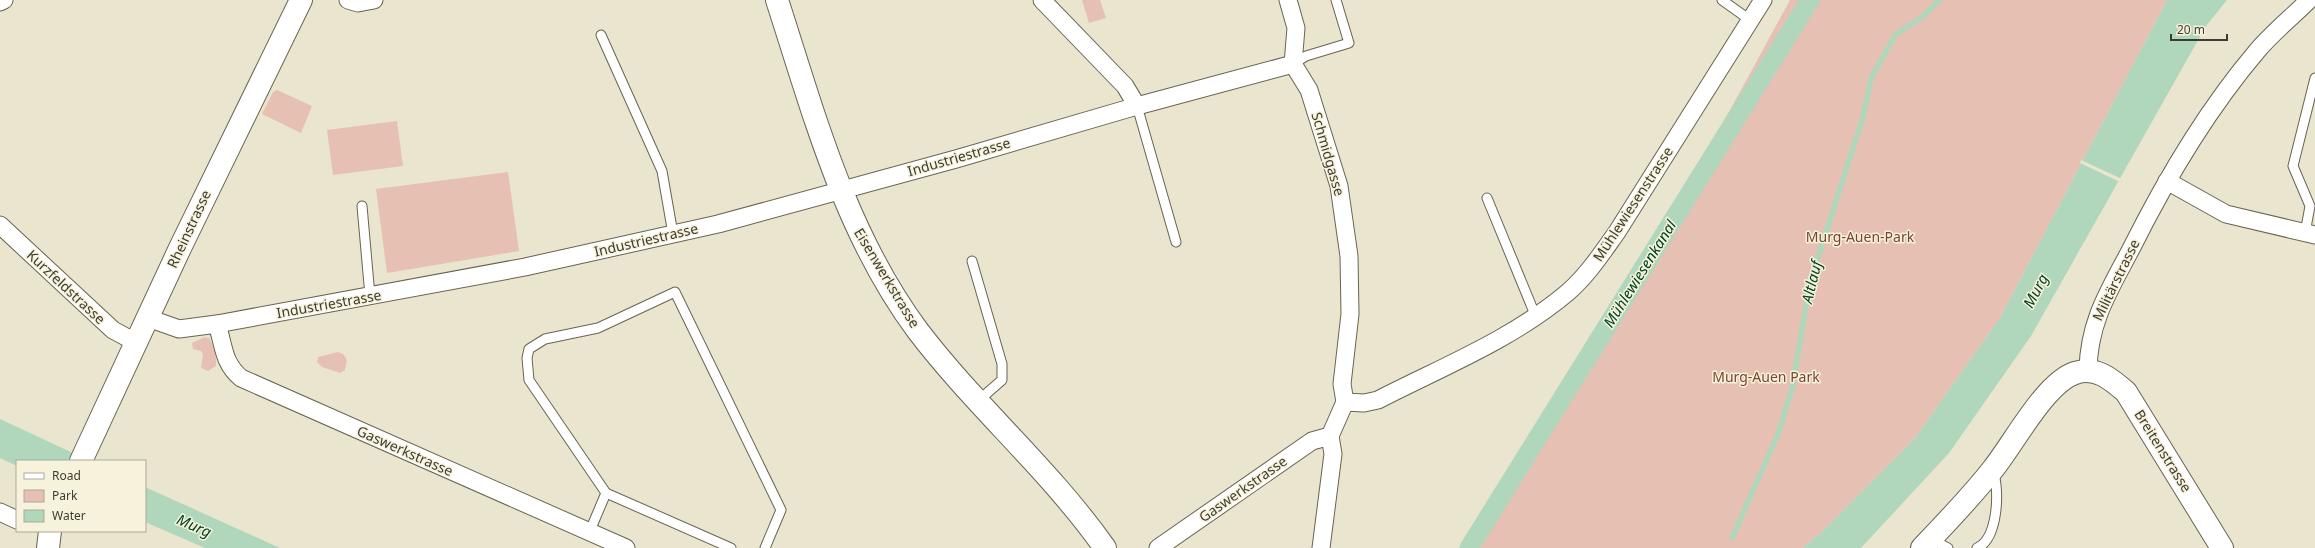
<svg xmlns="http://www.w3.org/2000/svg" width="2315" height="548" font-family="'Noto Sans',sans-serif">
	<rect width="100%" height="100%" fill="#e9e5ce"/>
	<g fill="#e6c1b3">
		<path d="M1082,0h18l6,18 -17,5z"/>
		<path d="M1790,0h377l-167,318 -85,120 -94,95 -19,15h-334l151,-234z"/>
		<path d="M277,90l35,16 -11,27 -39,-19 11,-22z"/>
		<path d="M397,121l6,45 -70,9 -6,-45z"/>
		<path d="M508,172l11,79 -132,22 -11,-84z"/>
		<path d="M205,337l4,1c5,8 8,18 7,28l-8,5 -7,-3 2,-14 -2,-3 -8,-2 -1,-6z"/>
		<path d="M338,352l5,2 4,6 -2,10 -5,3 -18,-6 -5,-5 1,-5z"/>
	</g>
	<g fill="#b0d6bb">
		<path d="M2167,0h60l-21,26 -175,310 -82,117 -88,95h-59l19,-15 94,-95 85,-120z"/>
		<path d="M0,419l90,42h-73v5l-17,-8z"/>
		<path d="M145,487l135,61h-75l-60,-26z"/>
	</g>
	<path fill="#e9e5ce" d="M2081,160l41,19 -2,3 -40,-19z"/>
	<g fill="none" stroke-linecap="round" stroke-linejoin="round">
		<path stroke="#b0d6bb" stroke-width="5.5" d="M1732,538l46,-104 14,-45 18,-107 52,-162 10,-44 24,-42 26,-17 17,-17"/>
		<path stroke="#b0d6bb" stroke-width="19" d="M1469,548l341,-548"/>
		<defs>
			<g id="lane">
				<path d="M1722,0l28,20"/>
				<path d="M601,35l61,136 11,63"/>
				<path d="M1293,64l13,-8 43,-13 -13,-43"/>
				<path d="M1137,106l39,136"/>
				<path d="M1487,198l49,119"/>
				<path d="M362,206l8,90"/>
				<path d="M2305,233l5,-27 -17,-40 22,-88"/>
				<path d="M972,261l30,103v16l-24,21"/>
				<path d="M606,493l125,55"/>
				<path d="M589,533l17,-40 -77,-113 -2,-22 2,-9 16,-10 53,-11 77,-36 106,218 -16,38"/>
				<path d="M1931,539l17,9"/>
				<path d="M1977,548c21,-9 23,-58 16,-77"/>
			</g>
			<g id="street">
				<path d="M348,0l10,3 16,-3"/>
				<path d="M1042,0l83,86 12,20 156,-42 16,26 30,96 10,70 1,58 -8,70 3,18 -15,34 3,18 -12,94"/>
				<path d="M1288,0l8,28 -3,36"/>
				<path d="M0,2l4,-2"/>
				<path d="M2167,181l59,33 89,21"/>
				<path d="M0,225l113,105 24,13"/>
				<path d="M148,318l31,11 38,-5 308,-57 193,-43 238,-65 181,-53"/>
				<path d="M217,324c7,22 6,39 24,54l385,170"/>
				<path d="M2088,370c1,-49 21,-79 43,-121 35,-70 75,-138 126,-198 15,-18 35,-34 52,-51"/>
				<path d="M1345,402l19,1 14,-3c64,-33 133,-60 189,-107 20,-17 35,-40 50,-61l146,-232"/>
				<path d="M0,512l17,8"/>
				<path d="M1158,548l154,-107 18,-5"/>
			</g>
			<g id="secondary">
				<path d="M777,0c37,114 68,233 141,331 58,76 132,139 187,217"/>
				<path d="M1922,548c24,-25 50,-52 71,-79 21,-26 52,-86 82,-96 21,-7 36,6 51,19l96,156"/>
			</g>
			<g id="primary">
				<path d="M81,461l99,-213 121,-248"/>
				<path d="M48,548l2,-17"/>
			</g>
		</defs>
		<use href="#lane" stroke="#686451" stroke-width="11"/>
		<use href="#street" stroke="#686451" stroke-width="19"/>
		<use href="#secondary" stroke="#686451" stroke-width="24"/>
		<use href="#primary" stroke="#686451" stroke-width="24"/>
		<use href="#lane" stroke="#fff" stroke-width="9"/>
		<use href="#street" stroke="#fff" stroke-width="17"/>
		<use href="#secondary" stroke="#fff" stroke-width="22"/>
		<use href="#primary" stroke="#fff" stroke-width="22"/>
	</g>
	<g text-anchor="middle" stroke-width="3" stroke-linejoin="round" paint-order="stroke">
		<g font-size="14" fill="#3e3c33" stroke="#f6f2db">
			<text transform="translate(1328 154) rotate(74)" y="5">Schmidgasse</text>
			<text transform="translate(959 157) rotate(-16)" y="5">Industriestrasse</text>
			<text transform="translate(1633 204) rotate(-57)" y="5">Mühlewiesenstrasse</text>
			<text transform="translate(189 229) rotate(-65)" y="5">Rheinstrasse</text>
			<text transform="translate(646 240) rotate(-13)" y="5">Industriestrasse</text>
			<text transform="translate(887 278) rotate(59)" y="5">Eisenwerkstrasse</text>
			<text transform="translate(2116 280) rotate(-64)" y="5">Militärstrasse</text>
			<text transform="translate(66 287) rotate(43)" y="5">Kurzfeldstrasse</text>
			<text transform="translate(329 304) rotate(-10)" y="5">Industriestrasse</text>
			<text transform="translate(405 451) rotate(24)" y="5">Gaswerkstrasse</text>
			<text transform="translate(2163 451) rotate(58)" y="5">Breitenstrasse</text>
			<text transform="translate(1243 489) rotate(-35)" y="5">Gaswerkstrasse</text>
		</g>
		<g font-size="14" fill="#7b442e" stroke="#f6f2db">
			<text x="1860" y="242">Murg-Auen-Park</text>
			<text x="1766" y="382">Murg-Auen Park</text>
		</g>
		<g font-size="15" font-style="italic" fill="#004222" stroke="#f6f2db">
			<text transform="translate(1640 274) rotate(-58)" y="5">Mühlewiesenkanal</text>
			<text transform="translate(1812 282) rotate(-76)" y="5">Altlauf</text>
			<text transform="translate(2036 291) rotate(-62)" y="5">Murg</text>
			<text transform="translate(194 526) rotate(24)" y="5">Murg</text>
		</g>
	</g>
	<rect x="16" y="460" width="130" height="72" fill="#f6f2db" stroke="#aca998"/>
	<rect x="24" y="473" width="20" height="6" fill="#ffffff" stroke="#aca998"/>
	<text x="52" y="480" font-size="12" fill="#3e3c33">Road</text>
	<rect x="24" y="490" width="20" height="12" fill="#e6c1b3" stroke="#aca998"/>
	<text x="52" y="500" font-size="12" fill="#3e3c33">Park</text>
	<rect x="24" y="510" width="20" height="12" fill="#b0d6bb" stroke="#aca998"/>
	<text x="52" y="520" font-size="12" fill="#3e3c33">Water</text>
	<path d="M2171 34v6h56v-6" fill="none" stroke="#3e3c33" stroke-width="2"/>
	<text x="2177" y="34" font-size="12" fill="#3e3c33" stroke="#f6f2db" stroke-width="3" paint-order="stroke">20 m</text>
</svg>
